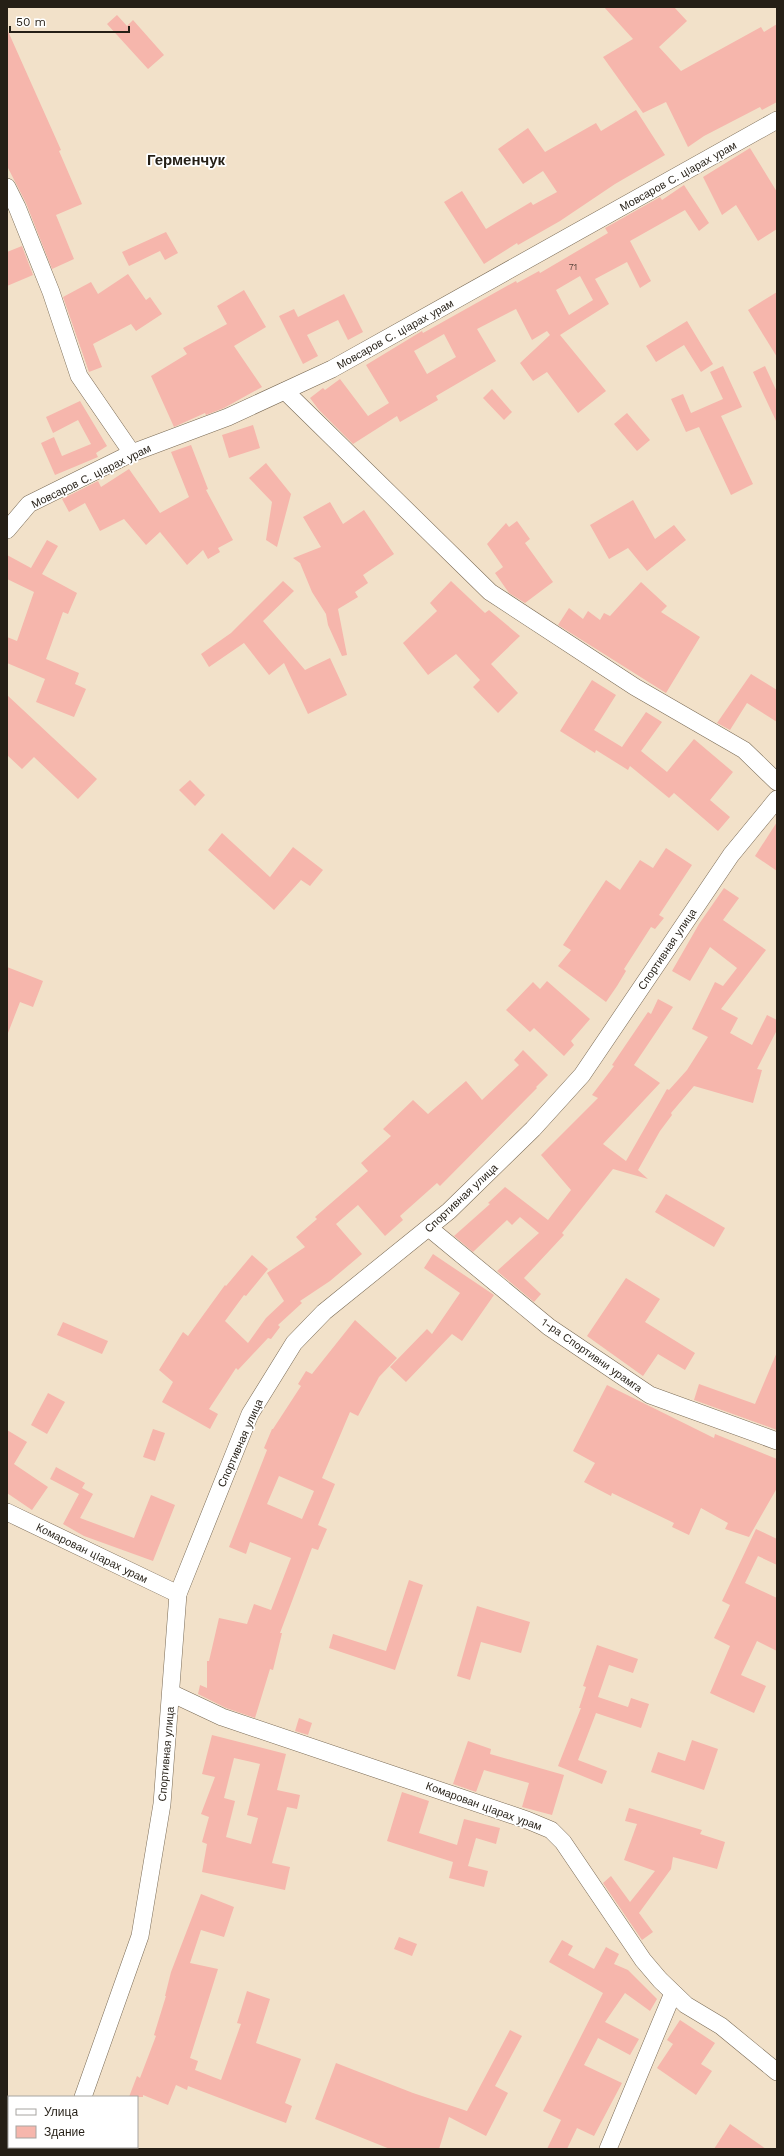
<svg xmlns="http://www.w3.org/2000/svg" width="784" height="2156" font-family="'Work Sans',sans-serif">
	<rect width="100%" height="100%" fill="#f2e1c9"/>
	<g fill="#f6b6ac" fill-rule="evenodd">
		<path d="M604,7h70l13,14 -28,26 22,24 80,-44 3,5 13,-8v78l-15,8 -2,-3 -56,29 -16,11 -22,-45 -23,11 -40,-56 30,-18z"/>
		<path d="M117,15l10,11 6,-6 31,35 -16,14 -41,-45z"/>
		<path d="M7,29l54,121 -2,1 23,53 -26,11 18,44 -22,10 -26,-66 -19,-37z"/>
		<path d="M636,110l29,45 -50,29 -55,37 -42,24 -1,-2 -33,21 -40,-62 18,-11 24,38 45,-27 2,3 24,-13 -14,-21 -20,13 -25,-35 30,-21 17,24 51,-29 5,8z"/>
		<path d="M750,148l27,44v37l-19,12 -22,-36 -14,10 -19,-38z"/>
		<path d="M684,185l25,38 -10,8 -14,-21 -55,31 21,40 -11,7 -13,-26 -32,17 14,25 -49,31 46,56 -28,22 -31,-41 -14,9 -13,-18 30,-28 -3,-4 -15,9 -16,-31 -39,20 19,32 -60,35 2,4 -38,22 -3,-6 -44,28 -34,-34 -9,-12 13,-10 2,2 15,-11 28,37 21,-13 -23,-38 56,-34 1,2 93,-52 1,2 22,-12 1,2 68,-40 -3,-5 55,-31 2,3zM580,276l13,24 -24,15 -13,-25zM444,334l12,23 -29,17 -13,-23z"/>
		<path d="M166,232l12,21 -13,7 -5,-9 -31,15 -7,-14z"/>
		<path d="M22,246l11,29 -26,11v-34z"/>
		<path d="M128,274l18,26 4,-3 12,17 -26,17 -5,-7 -38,20 9,23 -13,5 -26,-75 28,-15 7,12z"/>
		<path d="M244,290l22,37 -32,19 28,41 -38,21 -18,7 -1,-2 -31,14 -23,-51 36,-22 -4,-6 44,-24 -10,-18z"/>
		<path d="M777,292v65l-29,-47z"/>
		<path d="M344,294l19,38 -15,8 -10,-20 -31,15 11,21 -15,8 -24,-48 15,-7 4,8z"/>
		<path d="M687,321l26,43 -12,8 -17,-27 -28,17 -10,-16z"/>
		<path d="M723,366l19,41 -21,9 32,68 -22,11 -32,-68 -13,5 -15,-33 12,-5 8,19 32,-14 -13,-27z"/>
		<path d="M765,366l12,26v31l-24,-51z"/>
		<path d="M492,389l20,23 -8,8 -21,-22z"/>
		<path d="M80,401l27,45 -11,7 2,4 -43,18 -14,-32 13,-6 8,19 29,-12 -13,-24 -25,13 -7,-16z"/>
		<path d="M627,413l23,27 -13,11 -23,-27z"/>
		<path d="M253,425l7,23 -31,10 -7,-23z"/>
		<path d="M191,445l17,44 -2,1 27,50 -15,8 2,4 -12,7 -5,-9 -16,15 -27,-33 -14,13 -22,-26 -24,12 -15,-28 -16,9 -7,-13 36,-18 3,6 28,-18 31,44 29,-16 -18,-45z"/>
		<path d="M266,463l25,31 -14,53 -11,-7 6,-38 -23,-24z"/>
		<path d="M633,500l22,39 19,-14 12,15 -39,31 -19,-23 -19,11 -19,-34z"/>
		<path d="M330,502l13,22 21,-14 30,44 -31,21 5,8 -13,9 3,5 -20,12 9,46 -5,1 -14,-31 -2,-11 -14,-22 -12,-29 -7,-5 28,-11 -18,-30z"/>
		<path d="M517,521l13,18 -5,4 28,39 -28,21 -16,-10 -14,-20 8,-6 -16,-23 19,-21 3,4z"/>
		<path d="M47,540l11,6 -16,28 35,19 -9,21 -5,-2 -17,47 33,14 -4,11 11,5 -12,28 -38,-15 9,-23 -38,-16v-26l10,4 17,-49 -27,-13v-24l24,13z"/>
		<path d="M283,581l11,10 -31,30 42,49 25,-12 17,37 -39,19 -24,-51 -15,12 -25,-32 -35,24 -8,-13 30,-21z"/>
		<path d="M451,581l34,32 4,-3 31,26 -29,28 27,29 -20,20 -25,-26 7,-7 -24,-26 -28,21 -25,-32 34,-32 -7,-8z"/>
		<path d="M641,582l26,24 -6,6 39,25 -34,56 -108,-68 11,-17 14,11 5,-8 12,9 4,-7 6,3z"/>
		<path d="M751,674l26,16v32l-30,-19 -17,27 -13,-7z"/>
		<path d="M592,680l24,15 -22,35 28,17 24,-35 16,10 -21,29 26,21 27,-33 39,33 -23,28 20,17 -12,14 -44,-38 -5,5 -39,-32 -2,4 -32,-20 -1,3 -35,-22z"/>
		<path d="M7,695l90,84 -19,20 -44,-42 -12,12 -15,-14z"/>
		<path d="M190,780l15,15 -10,11 -16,-16z"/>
		<path d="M777,822v49l-22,-15z"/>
		<path d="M222,833l48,44 23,-30 30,23 -13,16 -9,-6 -27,30 -66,-60z"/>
		<path d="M666,848l26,17 -33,50 5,3 -9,11 -4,-2 -27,42 2,2 -9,15 -11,16 -48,-36 13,-16 -8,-5 43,-65 14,10 20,-30 13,8z"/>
		<path d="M724,888l15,10 -16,22 43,30 -45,59 17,9 -8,15 22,12 15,-30 10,5v10l-20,39 5,1 -9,33 -59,-17 -23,27 1,2 -12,16 -22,39 10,9 -35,-10 -51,64 2,2 -40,43 17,16 -7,8 -37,-31 42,-38 -19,-16 -8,8 -5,-5 -34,32 -19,-16 36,-32 -2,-1 17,-16 43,33 23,-30 -30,-35 57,-57 -6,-3 22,-29 -2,-1 36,-53 3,2 7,-15 15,8 -39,58 26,18 -57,61 23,17 41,-72 2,1 18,-20 21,-33 -16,-8 23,-47 8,4 14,-18 -27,-21 -20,34 -18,-10 27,-47z"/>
		<path d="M7,967l36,14 -10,26 -13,-5 -12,31z"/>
		<path d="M547,981l43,38 -19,22 3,4 -10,11 -30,-28 -4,4 -24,-22 27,-28 7,7z"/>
		<path d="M523,1050l25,25 -12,12 1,1 -97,98 -3,-3 -37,33 3,4 -18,16 -27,-31 -22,19 26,30 -32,27 -30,20 2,2 -24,22 2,2 -9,12 -3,-1 -30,32 -2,-2 -27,41 9,5 -8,15 -48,-27 11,-20 -14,-12 24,-38 5,4 37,-51 1,1 26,-31 16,14 -22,27 -2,-1 -19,26 23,22 18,-25 18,-17 -17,-28 38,-26 -9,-10 21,-18 -2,-2 53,-46 -7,-8 30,-27 -8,-7 30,-29 15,14 38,-33 16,19 37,-35 -5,-5z"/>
		<path d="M666,1194l59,34 -11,19 -59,-35z"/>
		<path d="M433,1254l61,41 -32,46 -10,-7 -46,48 -16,-15 37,-38 5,5 28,-41 -36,-25z"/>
		<path d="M626,1278l34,21 -15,23 50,31 -10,17 -27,-16 -15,22 -56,-40z"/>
		<path d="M355,1320l42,38 -18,19 -21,39 -8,-4 -28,66 13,6 -17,41 9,4 -9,21 -6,-2 -32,85h2l-9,37 -3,-1 -15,49 -29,-10 -28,-14 2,-9 7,3v-27h2l10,-43 28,6 7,-20 17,6 20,-52 -41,-16 -4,12 -17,-7 38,-97 -3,-2 8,-19h1l28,-43 -3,-2 8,-13 6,3zM279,1476l35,15 -12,28 -35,-15z"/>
		<path d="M63,1322l45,19 -6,13 -45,-19z"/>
		<path d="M777,1352v78l-83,-30 5,-16 56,20z"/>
		<path d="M607,1385l107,53 1,-4 62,25v29l-28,49 -24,-8 3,-6 -27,-15 -12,27 -17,-8 2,-4 -62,-30 -1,3 -27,-14 11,-19 -22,-12z"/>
		<path d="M48,1393l17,9 -18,32 -16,-9z"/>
		<path d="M153,1429l12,4 -10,28 -12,-4z"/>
		<path d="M7,1430l20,12 -13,22 34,23 -16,23 -25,-17z"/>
		<path d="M56,1467l29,16 -3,5 11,6 -13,24 54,20 17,-43 24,10 -22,56 -69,-25 -21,-12 16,-30 -29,-15z"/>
		<path d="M756,1529l21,10v26l-19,-9 -13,27 32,15v53l-20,-10 -16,34 25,11 -12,27 -44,-20 20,-47 -16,-8 16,-33 -8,-4z"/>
		<path d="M409,1580l14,5 -28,85 -66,-22 4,-14 53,17z"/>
		<path d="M477,1606l53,16 -9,31 -40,-11 -11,38 -13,-4z"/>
		<path d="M597,1645l41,14 -5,14 -24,-8 -11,32 30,10 3,-9 18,6 -8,24 -45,-15 -18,47 29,11 -5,13 -44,-18 23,-58h-2l7,-21 -3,-1z"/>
		<path d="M299,1718l13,5 -4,12 -13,-4z"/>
		<path d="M212,1735l74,19 -9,36 23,5 -3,14 -10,-2 -15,56 18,4 -5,23 -83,-18 5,-28 -5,-2 7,-25 -8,-3 14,-37 -13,-3zM234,1758l26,6 -13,51 11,3 -7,26 -25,-7 9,-36 -11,-3z"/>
		<path d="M692,1740l26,9 -14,41 -53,-18 7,-20 27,9z"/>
		<path d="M468,1741l23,8 -1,5 74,21 -12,40 -30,-8 7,-24 -45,-13 -8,22 -23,-8z"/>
		<path d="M402,1792l27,9 -10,32 38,12 7,-26 36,9 -4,16 -20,-6 -8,28 20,5 -4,16 -35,-9 4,-16 -66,-21z"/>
		<path d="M629,1808l73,22 -2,4 25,8 -8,27 -44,-12 -2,12 -32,44 14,19 -11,8 -39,-57 8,-7 19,26 25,-31 -31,-11 13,-36 -12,-3z"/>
		<path d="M201,1894l33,13 -10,30 -23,-7 -11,33 28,6 -28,89 8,3 -3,9 26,10 20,-56 -4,-1 10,-32 23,8 -14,44 45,16 -16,44 7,3 -6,17 -98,-37 -1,4 -11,-5 -8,20 -25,-10v2h-14l8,-21 3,2 16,-42 -2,-1 12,-39h-1l6,-24z"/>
		<path d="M399,1937l18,7 -5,12 -18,-7z"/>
		<path d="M562,1940l11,6 -5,9 26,14 12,-22 13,7 -5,10 14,6 29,29 -7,12 -25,-18 -20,29 34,17 -9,16 -32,-17 -14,27 38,18 -28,53 -17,-8 -10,21h-20l14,-29 -18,-9 60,-118 -54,-31z"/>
		<path d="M680,2020l35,23 -14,21 11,7 -16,24 -39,-27 16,-24 -6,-4z"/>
		<path d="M510,2030l12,6 -27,50 13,7 -22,43 -37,-19 -10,32h-49l-75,-30 21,-56 77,30 54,18z"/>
		<path d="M730,2124l36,25h-52z"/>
	</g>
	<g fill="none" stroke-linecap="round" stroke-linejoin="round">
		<defs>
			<g id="minor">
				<path d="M7,187l10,20 34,85 28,84 53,77"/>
				<path d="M285,391l205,201 145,95 109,63 33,32"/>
				<path d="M7,530l22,-26 103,-51 96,-36 104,-48 445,-249"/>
				<path d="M429,1228l120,99 101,68 127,46"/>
				<path d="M7,1512l171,82"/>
				<path d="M171,1693l51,24 305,103 24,10 12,12 80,118 17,20 26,25 35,21 56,46"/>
				<path d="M83,2097l57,-161 22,-132 16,-210 72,-180 44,-71 30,-31 125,-101 84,-82 49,-54 149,-220 46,-56"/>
				<path d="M67,2149l1,-2"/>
				<path d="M608,2149l65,-156"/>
			</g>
		</defs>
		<use href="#minor" stroke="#796a55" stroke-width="18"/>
		<use href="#minor" stroke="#fff" stroke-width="17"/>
	</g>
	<g text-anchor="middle" stroke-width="3.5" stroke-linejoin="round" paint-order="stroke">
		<g font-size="9" fill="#59453c">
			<text x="573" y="270">71</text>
		</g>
		<g font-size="11" fill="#251f16" stroke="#fff">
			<text transform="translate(678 176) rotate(-29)" y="4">Мовсаров С. цIарах урам</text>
			<text transform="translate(395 334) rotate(-29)" y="4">Мовсаров С. цIарах урам</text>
			<text transform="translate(91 476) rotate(-26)" y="4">Мовсаров С. цIарах урам</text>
			<text transform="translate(667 949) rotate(-56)" y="4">Спортивная улица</text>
			<text transform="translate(461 1198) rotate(-43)" y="4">Спортивная улица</text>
			<text transform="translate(592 1355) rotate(35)" y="4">1-ра Спортивни урамга</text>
			<text transform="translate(240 1443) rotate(-66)" y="4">Спортивная улица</text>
			<text transform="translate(92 1553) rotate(26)" y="4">Комарован цIарах урам</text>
			<text transform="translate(166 1754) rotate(-85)" y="4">Спортивная улица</text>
			<text transform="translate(484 1806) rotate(20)" y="4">Комарован цIарах урам</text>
		</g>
		<g font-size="15" font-weight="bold" fill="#251f16" stroke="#fff">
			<text x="186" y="165">Герменчук</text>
		</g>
	</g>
	<rect width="784" height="2156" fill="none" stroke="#251f16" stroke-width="16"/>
	<rect x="8" y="2096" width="130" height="52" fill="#ffffff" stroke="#a8a5a2"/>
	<rect x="16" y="2109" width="20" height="6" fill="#ffffff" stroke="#a8a5a2"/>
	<text x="44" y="2116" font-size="12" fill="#251f16">Улица</text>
	<rect x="16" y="2126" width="20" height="12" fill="#f6b6ac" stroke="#a8a5a2"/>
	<text x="44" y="2136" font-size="12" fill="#251f16">Здание</text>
	<path d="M10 26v6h119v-6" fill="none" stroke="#251f16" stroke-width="2"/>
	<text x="16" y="26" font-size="12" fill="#251f16" stroke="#ffffff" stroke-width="3" paint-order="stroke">50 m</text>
</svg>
